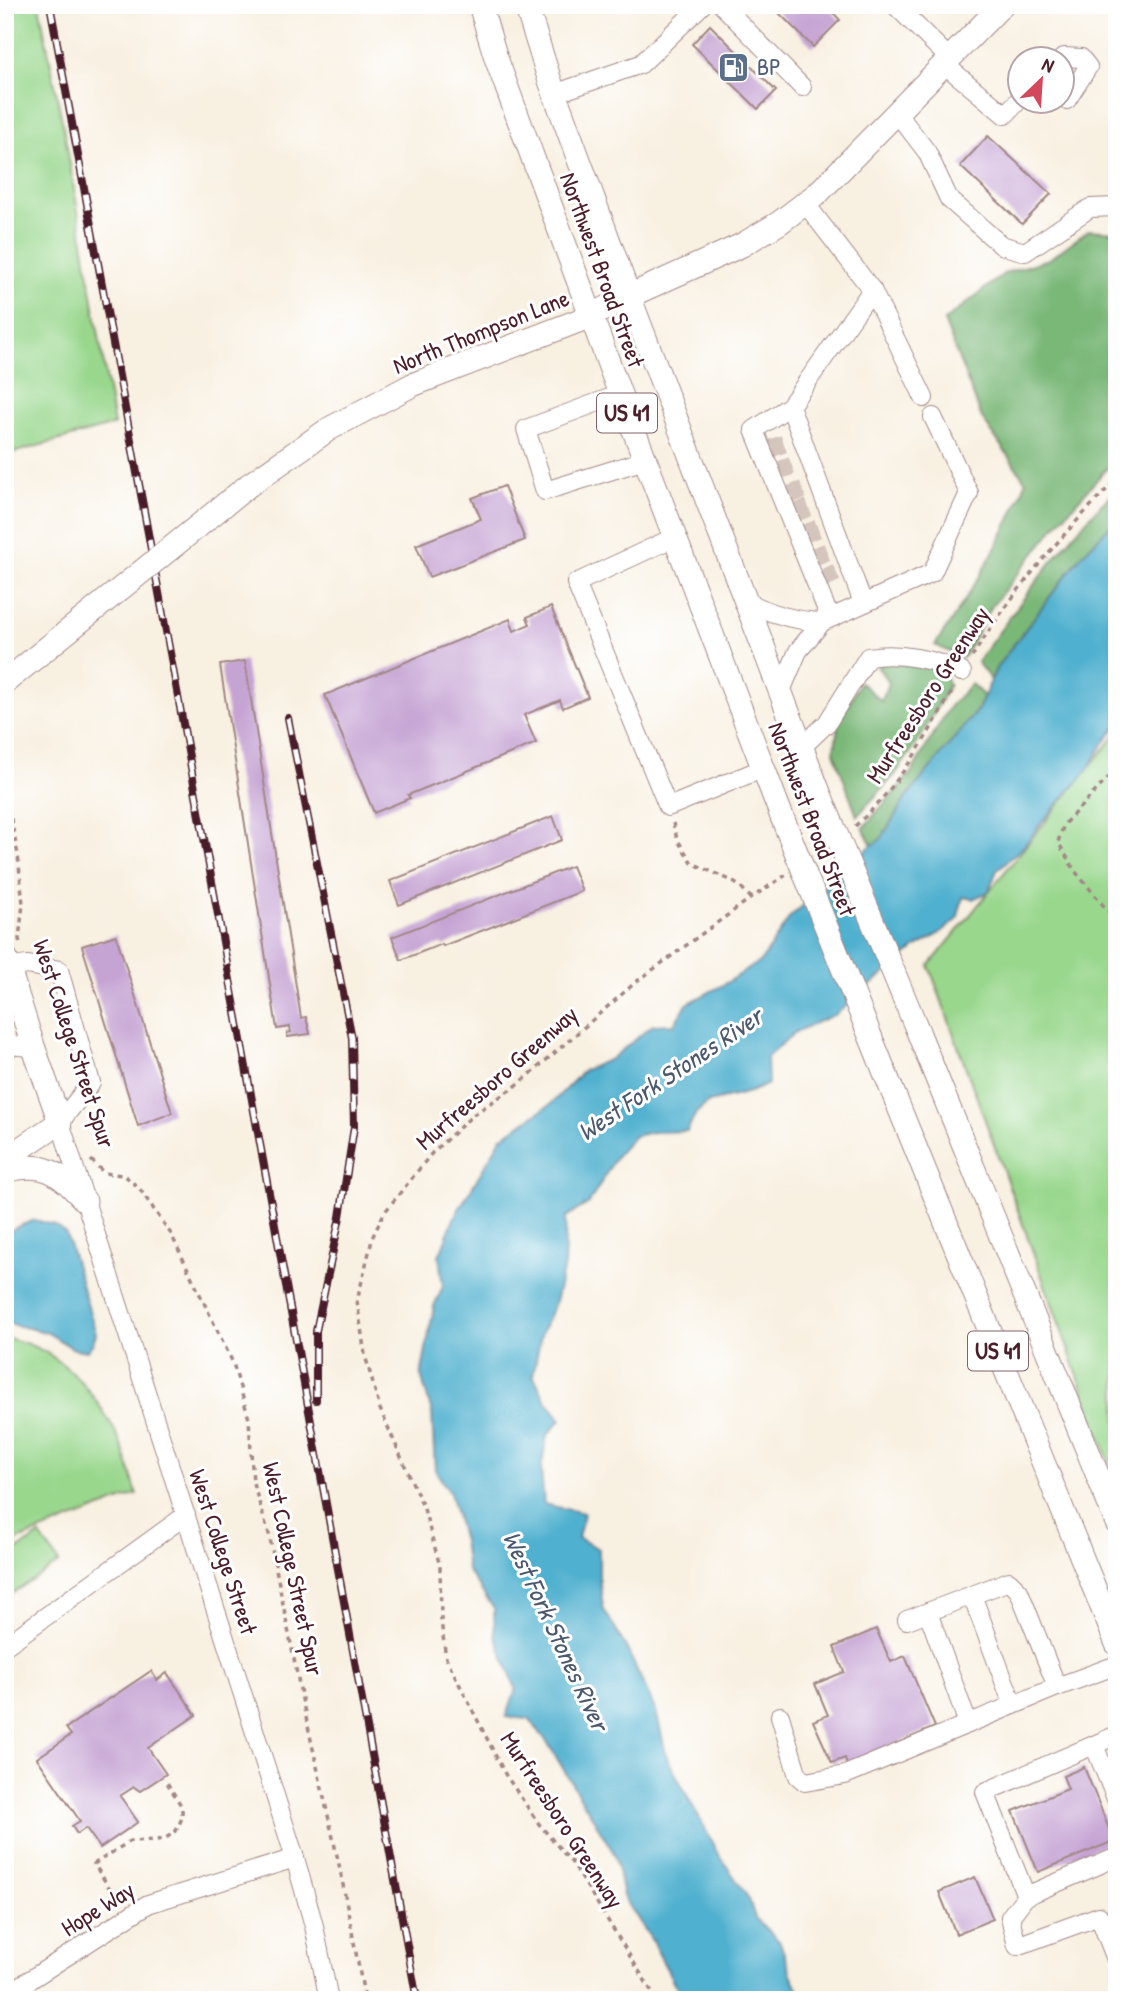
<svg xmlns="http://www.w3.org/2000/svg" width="1122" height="2005" font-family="'Patrick Hand',sans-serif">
	<rect width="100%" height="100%" fill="#fff"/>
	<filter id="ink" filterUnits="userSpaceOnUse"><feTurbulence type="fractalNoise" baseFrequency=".0143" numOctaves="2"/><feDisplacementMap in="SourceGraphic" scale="14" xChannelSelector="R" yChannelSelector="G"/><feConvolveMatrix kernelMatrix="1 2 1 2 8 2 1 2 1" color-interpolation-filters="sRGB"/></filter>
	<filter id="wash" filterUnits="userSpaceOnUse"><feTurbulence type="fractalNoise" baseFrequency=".00686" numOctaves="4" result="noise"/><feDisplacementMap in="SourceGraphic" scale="28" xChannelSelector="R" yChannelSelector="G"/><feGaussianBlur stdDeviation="1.57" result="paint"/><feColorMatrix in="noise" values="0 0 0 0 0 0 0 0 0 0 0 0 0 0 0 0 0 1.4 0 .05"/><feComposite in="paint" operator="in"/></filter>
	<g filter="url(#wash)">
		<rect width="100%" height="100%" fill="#f8f0e1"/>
		<g fill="#99d78d" stroke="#727b5c" stroke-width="2">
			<path d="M5,5h34l27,136 48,284 -109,30z"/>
			<path d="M1117,733v750l-188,-517z"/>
			<path d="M5,1338c52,8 87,50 111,95 10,19 14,40 21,61l-132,51z"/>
			<path d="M40,1535l19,28 -48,31 -6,-9v-27z"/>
		</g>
		<g fill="#7ab878" stroke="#626c52" stroke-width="2">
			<path d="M1089,230l28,2v225l-53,59 -72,90 -29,52 -28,-13c35,-51 69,-105 91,-163l-44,-64 -38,-97 61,-48 44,-14z"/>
			<path d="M1117,489v30l-36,37 -84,111 -6,13 -14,-18c44,-59 86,-122 140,-173z"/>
			<path d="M888,662l54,8 7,15 -27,50 -27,40 -38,41 -23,-64 5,-30 21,-40 21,19 8,-18 -12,-17z"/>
			<path d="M971,684l13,12 -5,12 -73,90 -25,41 -9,6 -9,-17 48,-55 39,-67z"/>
		</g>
		<g fill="#50b0cf" stroke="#4d687d" stroke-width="2">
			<path d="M1117,519v207l-14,18 -16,27 -45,51 -19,25 -26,23 -9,22 -15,7 -10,-2 -6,23 -21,16 -21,12 -79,66 -41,18 -28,25 1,27 -18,8 -41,10 -13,11 -9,18 -34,1 -19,4 -17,19 -28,48 -23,14 -2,49 -9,36 -14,33 -8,40 13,25 15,20 -14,15 -6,35 3,34 40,9 -6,25 21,11v27l4,32 24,41 29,62 11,47 51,95 31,46 6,19 25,24 11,32 13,26h-121l-32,-61 -28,-43 -8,-41 -69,-115 -17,-21 -23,-2 10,-28 -21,-54 -1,-26 -27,-39 -4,-29 -13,-48 -15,-23 -3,-57 -11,-37 13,-70 9,-20 -4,-30 16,-40 47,-79 49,-33 33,-34 27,-11 42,-34 21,-1 13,-20 36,-19 38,-24 29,-44 82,-72 9,-6 25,-41 73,-90 18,-41 84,-111z"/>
			<path d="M35,1220l19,5 12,9 30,99 -3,10 -6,8 -13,-2 -28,-17 -41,-9v-89l14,-8z"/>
		</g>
		<g id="blocks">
			<g fill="#c5a3d3">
				<path d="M771,5h55l14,15 -27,27z"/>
				<path d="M710,25l66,66 -18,18 -66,-65z"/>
				<path d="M988,136l63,58 -29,30 -62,-58z"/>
				<path d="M504,486l21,54 -96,37 -13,-32 65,-26 -9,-21z"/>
				<path d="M551,607l37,90 -25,11 -3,-8 -36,15 12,28 -128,52 2,3 -36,15 -49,-118 185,-76 4,12 16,-7 -3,-7z"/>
				<path d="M245,661l56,357 5,-1 4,17 -23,3v-4l4,-1 -1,-5 -13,2 -57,-364z"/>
				<path d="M553,816l9,24 -163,65 -9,-24z"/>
				<path d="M572,866l10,25 -139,55 -1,-2 -41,16 -9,-23z"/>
				<path d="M116,935l56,178 -34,13 -56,-180z"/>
				<path d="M876,1629l15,33 14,-6 30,71 -88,38 -2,-7 -13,5 -19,-42 15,-6 -13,-31 29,-12 -10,-25z"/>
				<path d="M151,1671l6,9 10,-7 29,42 -48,33 18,26 -26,17 -6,-4 -14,9 18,26 -38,26 -14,-20 -9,6 -5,-8 8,-5 -43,-63 34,-23 -5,-7z"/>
				<path d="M1084,1767l30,74 -76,31 -25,-61 55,-22 -5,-13z"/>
				<path d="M975,1877l18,42 -37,15 -17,-42z"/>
			</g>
		</g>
	</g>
	<g filter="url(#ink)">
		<use href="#blocks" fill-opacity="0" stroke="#a18886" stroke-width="2"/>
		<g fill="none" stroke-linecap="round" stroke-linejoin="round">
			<g stroke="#d5c6bd" stroke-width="18" stroke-dasharray="18 9" stroke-linecap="butt">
				<path d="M767,450l24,-9"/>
				<path d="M775,472l24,-9"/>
				<path d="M786,496l23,-8"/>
				<path d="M792,514l24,-9"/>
				<path d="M801,535l24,-9"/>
				<path d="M810,558l24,-9"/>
				<path d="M820,580l22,-10"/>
			</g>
			<defs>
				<g id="minor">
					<path d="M722,5l80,82"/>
					<path d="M895,5l55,54"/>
					<path d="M1114,5l3,3"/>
					<path d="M1061,60l3,-3 17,1 7,9 -21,33"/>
					<path d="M944,64l61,51 15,-16"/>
					<path d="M554,94l87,-30 61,-59"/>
					<path d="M897,113l30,39 22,47 52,46 24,7 65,-44 27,-1"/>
					<path d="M805,203l67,87 52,108"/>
					<path d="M620,394l-94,35 19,62 100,-31"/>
					<path d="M790,406l-36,24 76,188"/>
					<path d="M675,537l-99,46 92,224 96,-39"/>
					<path d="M746,601c24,13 49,20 76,21"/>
					<path d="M863,603l-73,-197 82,-116"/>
					<path d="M781,691l17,-40 24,-29 110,-49 37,-80 -36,-76"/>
					<path d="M802,747l25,-24 41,-66c31,-5 65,2 94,15"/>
					<path d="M9,968l18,-3 32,5 32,113 -31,39 235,736 19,68 15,74"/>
					<path d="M5,1041c8,6 19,6 28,5"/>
					<path d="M972,1595l41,110"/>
					<path d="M928,1612l40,112"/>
					<path d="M907,1620l102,-39 10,10 38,96"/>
					<path d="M5,1646l181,-131"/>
					<path d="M780,1716l18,60 7,6 40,-7 212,-88 60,-22"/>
					<path d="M1117,1735l-132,57 41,104 -16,21 7,29 82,-30 18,46"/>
					<path d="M1094,1745l23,56"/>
					<path d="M1026,1896l91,-39"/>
					<path d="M14,1990l134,-86 147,-46"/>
				</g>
				<g id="major">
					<path d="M480,5l16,53 124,336 162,423"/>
					<path d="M526,5l24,76 79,215 189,494"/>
					<path d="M249,485l80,-56 83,-44 179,-69 38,-20 113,-51 37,-22 38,-29 185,-189"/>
					<path d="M5,956l28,90 27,76 -55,37"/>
					<path d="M917,1029l200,494"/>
					<path d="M879,1058l238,586"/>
					<path d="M5,1171c40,-11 55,2 80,30"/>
				</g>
			</defs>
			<use href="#minor" stroke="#a18886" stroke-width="20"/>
			<use href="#major" stroke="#a18886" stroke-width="25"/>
			<g stroke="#a18886" stroke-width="3.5" stroke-dasharray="5 5" stroke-linecap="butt">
				<path d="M5,42h6"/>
				<path d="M972,657c40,-65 91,-124 145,-178"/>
				<path d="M1117,769l-53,55 -6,18 17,29 42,51"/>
				<path d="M5,789l13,66 5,49 -4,35 1,4"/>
				<path d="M673,823l4,16 15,24 36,16 12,7 11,12"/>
				<path d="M855,826c43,-38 71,-88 99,-138"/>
				<path d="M91,1160l13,13 20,2 15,13 32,46 62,129 16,56 4,64 16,51 34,170 37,165 25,131"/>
				<path d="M116,1898l-22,-34 36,-23 27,-1 9,-2 10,-7 6,-13v-11l-16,-26"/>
				<path d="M657,2000l-84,-136 -34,-40 -34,-50 -59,-116 -5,-37 -1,-55 -16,-57 -44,-100 -15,-54 -8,-54 16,-65 11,-23 48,-60 41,-38 47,-32 116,-101 115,-84 35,-23"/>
			</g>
			<use href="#minor" stroke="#fff" stroke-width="18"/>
			<use href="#major" stroke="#fff" stroke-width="23"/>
			<defs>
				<g id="rail">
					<path d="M50,5l83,446 284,1549"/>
					<path d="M288,718l64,320 2,89 -14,90 -24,114v69"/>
				</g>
			</defs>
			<use href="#rail" stroke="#4a1f2b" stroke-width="8"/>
			<use href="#rail" stroke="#fff" stroke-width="5" stroke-dasharray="16" stroke-linecap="butt"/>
			<defs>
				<g id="major-bridge">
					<path d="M5,682l244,-197"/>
					<path d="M818,790l99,239"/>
					<path d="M782,817l97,241"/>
				</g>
			</defs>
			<use href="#major-bridge" stroke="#a18886" stroke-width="25" stroke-linecap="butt"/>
			<use href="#major-bridge" stroke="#fff" stroke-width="23"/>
		</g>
	</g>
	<defs>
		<symbol id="fuel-square" viewBox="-11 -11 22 22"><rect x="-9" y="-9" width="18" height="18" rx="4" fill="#5c6f8a" stroke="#fff"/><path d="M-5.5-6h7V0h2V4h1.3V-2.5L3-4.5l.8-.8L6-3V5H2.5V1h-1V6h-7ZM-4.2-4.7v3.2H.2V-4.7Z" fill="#fff"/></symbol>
	</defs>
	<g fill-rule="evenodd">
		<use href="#fuel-square" x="716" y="50" width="35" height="35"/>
	</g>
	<g text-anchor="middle" stroke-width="6" stroke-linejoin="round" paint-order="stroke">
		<g fill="#fff" stroke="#80626b" stroke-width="2">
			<rect x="597" y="393.5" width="60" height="39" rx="5"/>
			<rect x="968" y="1331.5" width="60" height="39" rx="5"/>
		</g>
		<g font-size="23" font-weight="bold" fill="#4a1f2b">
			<text x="627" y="421">US 41</text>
			<text x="998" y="1359">US 41</text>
		</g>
		<g font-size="24" fill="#4e5e75" stroke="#fff" text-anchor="start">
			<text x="757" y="75">BP</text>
		</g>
		<g font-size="24" fill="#4a1f2b" stroke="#fff">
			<text transform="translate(602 270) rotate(70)" y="8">Northwest Broad Street</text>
			<text transform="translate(481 332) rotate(-22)" y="8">North Thompson Lane</text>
			<text transform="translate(928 695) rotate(-57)" y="8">Murfreesboro Greenway</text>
			<text transform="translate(812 819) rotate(69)" y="8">Northwest Broad Street</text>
			<text transform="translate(74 1044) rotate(72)" y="8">West College Street Spur</text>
			<text transform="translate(497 1078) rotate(-41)" y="8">Murfreesboro Greenway</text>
			<text transform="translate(223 1552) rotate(72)" y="8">West College Street</text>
			<text transform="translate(293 1569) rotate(78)" y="8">West College Street Spur</text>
			<text transform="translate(562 1820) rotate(57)" y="8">Murfreesboro Greenway</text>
			<text transform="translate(98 1909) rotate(-32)" y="8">Hope Way</text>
		</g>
		<g font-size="26" font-style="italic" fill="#4c596d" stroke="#fff">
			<text transform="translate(670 1074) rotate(-34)" y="9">West Fork Stones River</text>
			<text transform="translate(556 1631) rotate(65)" y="9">West Fork Stones River</text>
		</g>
	</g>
	<rect width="1122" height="2005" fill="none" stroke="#fff" stroke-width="28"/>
	<g transform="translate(1041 80) rotate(25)"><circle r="33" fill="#ffffff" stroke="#b7a5aa" stroke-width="2"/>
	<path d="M0-5L12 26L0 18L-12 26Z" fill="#d1495b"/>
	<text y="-10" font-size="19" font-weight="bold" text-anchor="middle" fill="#4a1f2b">N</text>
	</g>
</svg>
